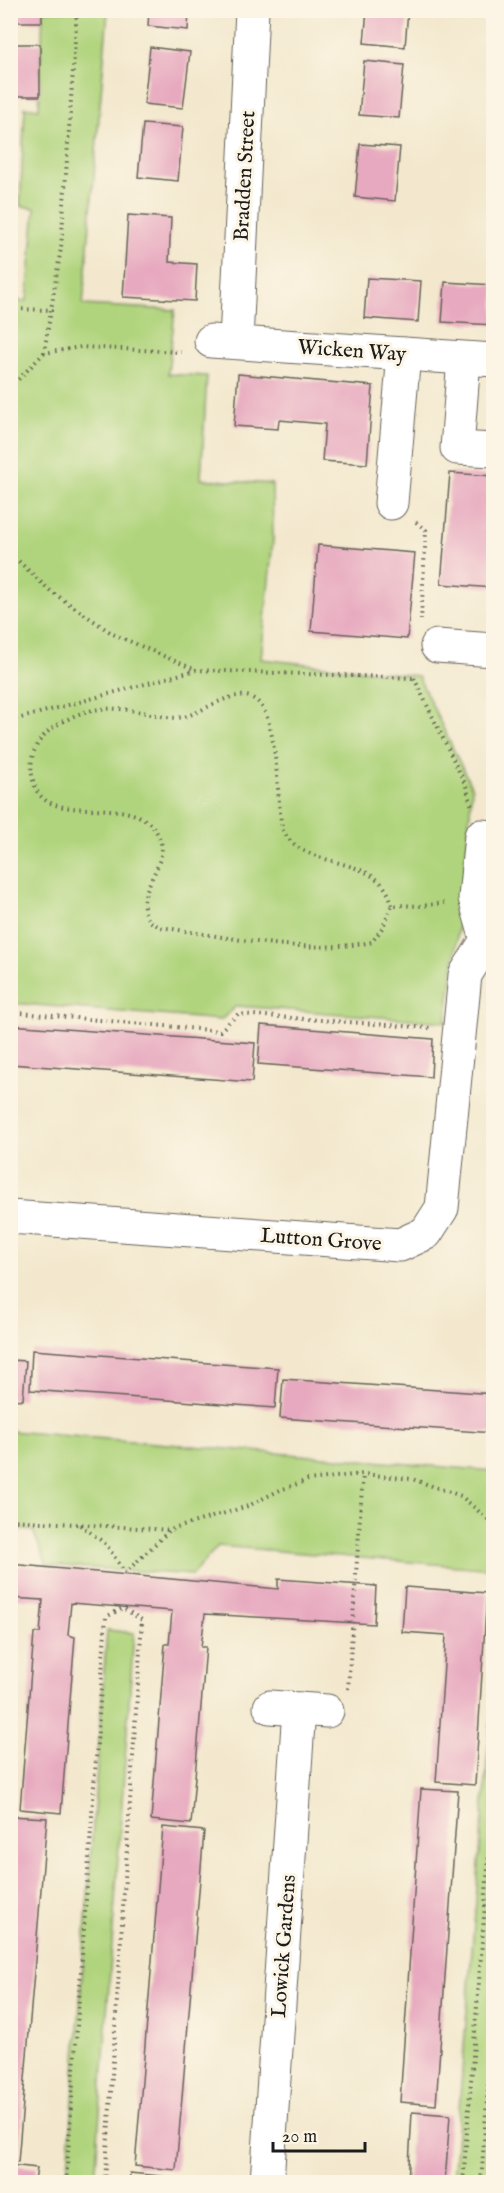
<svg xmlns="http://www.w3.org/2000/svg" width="504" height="2193" font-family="'IM FELL English',serif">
	<rect width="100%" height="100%" fill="#fcf5e5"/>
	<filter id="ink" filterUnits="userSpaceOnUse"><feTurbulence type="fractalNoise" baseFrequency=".0167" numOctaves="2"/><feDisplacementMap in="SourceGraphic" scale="12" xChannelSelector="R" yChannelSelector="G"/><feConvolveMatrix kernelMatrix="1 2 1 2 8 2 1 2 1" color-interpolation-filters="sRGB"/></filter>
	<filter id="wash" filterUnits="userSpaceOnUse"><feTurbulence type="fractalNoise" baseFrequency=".008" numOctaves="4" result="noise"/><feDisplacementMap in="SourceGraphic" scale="24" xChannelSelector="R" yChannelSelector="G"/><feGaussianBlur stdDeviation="1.35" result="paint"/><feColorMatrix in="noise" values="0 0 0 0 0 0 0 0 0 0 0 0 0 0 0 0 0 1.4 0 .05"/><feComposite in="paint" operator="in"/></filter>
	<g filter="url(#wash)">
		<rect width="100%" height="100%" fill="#f3e8cd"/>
		<g fill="#b0d47d" stroke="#66784c" stroke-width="1.5">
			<path d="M43,11h65l-25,294 92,5 -7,64 39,2 -6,103 71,5 1,56 -12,119 157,17 54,112 -9,103 -17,131 -210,-16 -15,14 -210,-17 -1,-702h17l8,-93 -15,-2 5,-99 14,2z"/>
			<path d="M10,1431l483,40v98l-275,-23 -26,29 -145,-10 -14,-34 -22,-2z"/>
			<path d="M107,1630l27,3 -39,549h-28z"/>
			<path d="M493,1692v490h-40z"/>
		</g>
		<g id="blocks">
			<g fill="#e7a9bf">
				<rect x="10" y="10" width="32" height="12"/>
				<path d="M149,10h40l-1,20 -40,-4z"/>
				<path d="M367,10h41l-3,37 -41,-4z"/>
				<rect x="10" y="44" width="30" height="52"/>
				<path d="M150,47l40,5 -7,56 -39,-4z"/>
				<path d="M364,61l40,4 -5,53 -40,-3z"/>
				<path d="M143,124l40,3 -5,54 -40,-4z"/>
				<path d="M360,144l40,3 -5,54 -40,-4z"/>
				<path d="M10,196l7,1 -5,73h-2z"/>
				<path d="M128,215l43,3 -2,44 28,2 -2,37 -72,-4z"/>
				<path d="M367,278l54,3 -3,41 -54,-4z"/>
				<path d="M445,282l49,3v40l-52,-3z"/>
				<path d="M238,374l135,12 -6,78 -45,-3 3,-37 -46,-4 -1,9 -44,-3z"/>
				<path d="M450,473l44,3v112l-53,-4z"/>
				<path d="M318,545l97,8 -8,86 -96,-8z"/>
				<path d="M10,1025l245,18 -3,39 -242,-18z"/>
				<path d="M261,1025l172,14 -2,38 -173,-13z"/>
				<path d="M32,1350l246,18 -3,40 -245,-18z"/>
				<path d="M10,1360l16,1 -3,39 -13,-1z"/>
				<path d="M283,1379l211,15v39l-214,-15z"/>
				<path d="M10,1564l268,25v-10l98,7 -2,38 -169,-10 -4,33h5l-15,177 -40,-4 14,-176h4l3,-33 -101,-8 -3,32 7,2 -14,176 -41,-4 14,-176h6l3,-33 -33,-2z"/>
				<path d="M405,1587l82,6 -12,192 -39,-3 10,-147 -44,-3z"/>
				<path d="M421,1789l37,2 -22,314 -36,-3z"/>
				<path d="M10,1816l37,2 -29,344 -8,-1z"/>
				<path d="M163,1827l41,4 -28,339 -41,-4z"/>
				<path d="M412,2112l38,3 -5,67h-37z"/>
				<path d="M10,2165l27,3 -2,14h-25z"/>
				<path d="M130,2173l39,4 -1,5h-39z"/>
			</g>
		</g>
	</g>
	<g filter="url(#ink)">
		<use href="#blocks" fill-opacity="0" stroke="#67635a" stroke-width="1.5"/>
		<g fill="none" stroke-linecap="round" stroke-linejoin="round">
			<defs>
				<g id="minor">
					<path d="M211,341l283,19"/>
					<path d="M236,341l16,-331"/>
					<path d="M464,359l-7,89 37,2"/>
					<path d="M391,503l13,-149"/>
					<path d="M437,646l57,4"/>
					<path d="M487,940l-12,-42 6,-62 13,1"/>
					<path d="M10,1217l390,28 26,-12 16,-25 23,-233 22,-35 7,-3"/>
					<path d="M270,1707l57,4"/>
					<path d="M267,2182l32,-473"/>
				</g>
			</defs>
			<use href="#minor" stroke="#67635a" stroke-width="35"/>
			<g stroke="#67635a" stroke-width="4" stroke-dasharray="1.5 4.5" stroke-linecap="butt">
				<path d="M10,309l43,1"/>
				<path d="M44,353l17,-105 16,-238"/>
				<path d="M10,388l34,-35 37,-6 100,5"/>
				<path d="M416,522l10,8 -5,90"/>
				<path d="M10,553l39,37 64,44 83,36"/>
				<path d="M414,678l52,108 6,21"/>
				<path d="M10,721l186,-51 218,8"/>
				<path d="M392,905c-11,-52 -82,-33 -107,-71 -4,-5 -4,-16 -5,-22 -3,-25 -4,-94 -22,-110 -19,-18 -51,8 -71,14 -11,4 -25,0 -36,-2 -28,-6 -56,-10 -83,5 -12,5 -24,14 -31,26 -6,10 -7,23 -4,35 11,55 105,3 127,59 8,22 -16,44 -16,65 -1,5 3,12 5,17l11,6c67,10 145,28 212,15l11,-15 9,-22 29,1 23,-3"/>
				<path d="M10,1012l210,19 18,-17 192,14"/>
				<path d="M10,1520l160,10 78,-24 32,-16 28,-10 55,-6 49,5 49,17 29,25 4,8"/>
				<path d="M80,1525l26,19 19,29 45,-43"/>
				<path d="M348,1689l15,-215"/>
				<path d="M66,2182l40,-565 17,-9 19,12 -37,562"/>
				<path d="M463,2182l31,-390"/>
				<path d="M481,2182l13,-177"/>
			</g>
			<use href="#minor" stroke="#fff" stroke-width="33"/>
		</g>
	</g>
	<g text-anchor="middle" stroke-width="6" stroke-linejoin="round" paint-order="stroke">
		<g font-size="21" fill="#1c1c1c" stroke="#fcf5e5">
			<text transform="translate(244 176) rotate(-87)" y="7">Bradden Street</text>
			<text transform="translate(352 350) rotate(4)" y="7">Wicken Way</text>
			<text transform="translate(321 1239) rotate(4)" y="7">Lutton Grove</text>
			<text transform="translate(283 1946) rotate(-86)" y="7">Lowick Gardens</text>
		</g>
	</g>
	<rect width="504" height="2193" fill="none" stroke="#fcf5e5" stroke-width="36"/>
	<path d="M273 2142v9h92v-9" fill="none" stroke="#1c1c1c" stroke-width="3"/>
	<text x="282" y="2142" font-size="18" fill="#1c1c1c" stroke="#fcf5e5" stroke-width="4.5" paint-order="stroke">20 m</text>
</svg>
